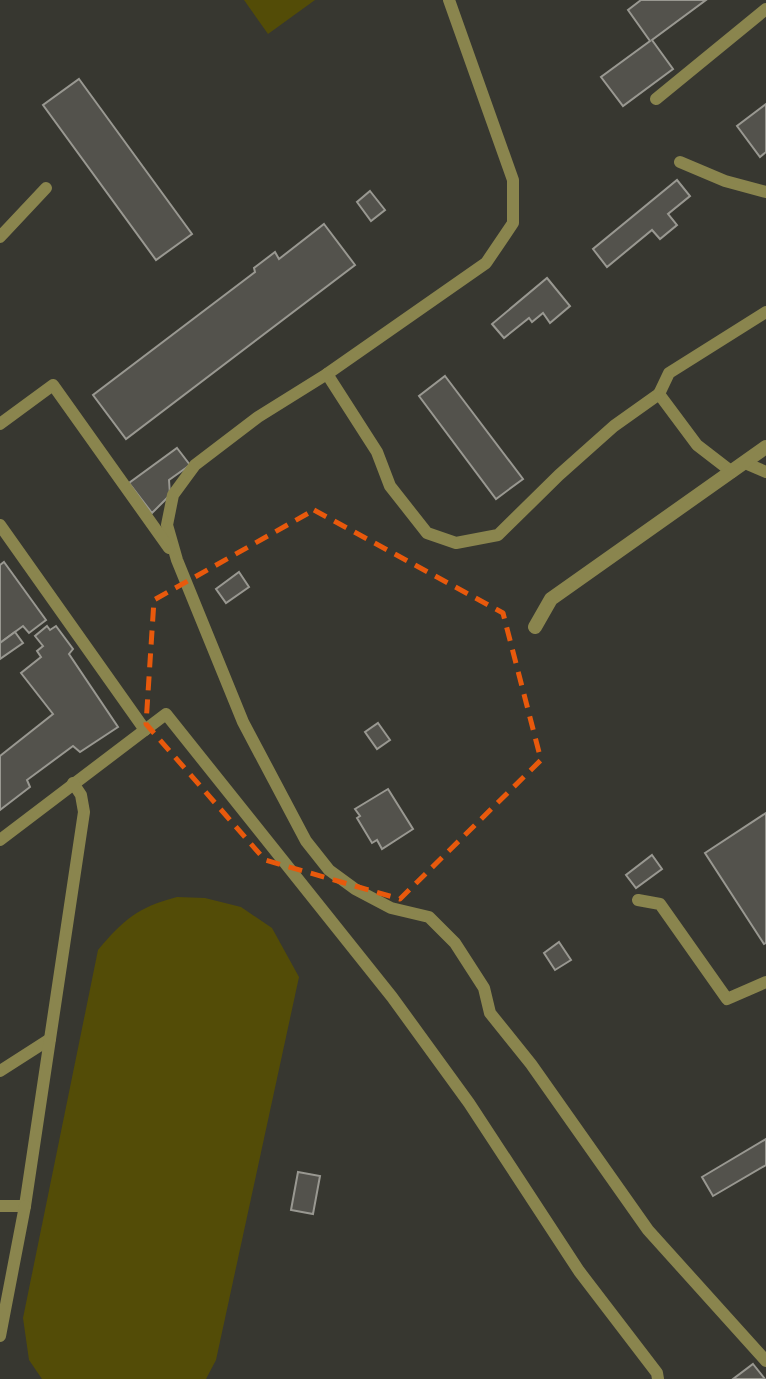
<svg xmlns="http://www.w3.org/2000/svg" width="766" height="1379" font-family="Arial,sans-serif">
	<rect width="100%" height="100%" fill="#373730"/>
	<g fill="#534c07">
		<path d="M244,0h71l-47,34z"/>
		<path d="M177,897l28,1 36,9 31,21 27,49 -83,383 -10,19h-164l-13,-19 -6,-42 75,-368c25,-30 40,-43 79,-53z"/>
	</g>
	<g fill="#53524c" stroke="#999891" stroke-width="2">
		<path d="M641,0h65l-54,40 21,29 -50,37 -22,-29 49,-36 -22,-31z"/>
		<path d="M79,79l113,155 -36,26 -113,-155z"/>
		<path d="M766,104v48l-6,5 -23,-31z"/>
		<path d="M677,180l13,16 -22,18 9,11 -17,14 -8,-9 -45,37 -14,-18z"/>
		<path d="M370,191l15,19 -14,11 -14,-19z"/>
		<path d="M324,224l31,41 -229,174 -33,-44 162,-123 -1,-4 21,-16 4,7z"/>
		<path d="M547,278l23,28 -20,17 -7,-10 -11,9 -3,-4 -25,20 -12,-14z"/>
		<path d="M445,376l78,103 -27,20 -77,-103z"/>
		<path d="M177,448l13,17 -21,15 1,15 -18,18 -23,-30z"/>
		<path d="M4,562l42,58 -17,13 -6,-7 -23,17v-78z"/>
		<path d="M239,572l10,15 -23,16 -10,-14z"/>
		<path d="M47,626l3,4 6,-4 17,23 -4,5 49,73 -38,25 -7,-6 -46,34 3,7 -30,23v-54l53,-42 -32,-41 20,-16 -4,-6 6,-5 -8,-10z"/>
		<path d="M15,632l8,11 -23,16v-16z"/>
		<path d="M378,723l12,17 -13,9 -12,-17z"/>
		<path d="M388,789l25,40 -31,20 -5,-9 -5,3 -15,-25 3,-2 -5,-7z"/>
		<path d="M766,813v130l-2,1 -59,-91z"/>
		<path d="M652,855l10,14 -26,19 -10,-13z"/>
		<path d="M559,942l12,18 -16,10 -11,-17z"/>
		<path d="M766,1139v26l-53,31 -11,-19z"/>
		<path d="M298,1172l22,4 -7,38 -22,-4z"/>
		<path d="M753,1364l12,15h-32z"/>
	</g>
	<g fill="none" stroke-linecap="round" stroke-linejoin="round">
		<g stroke="#8a854e" stroke-width="12">
			<path d="M449,0l64,180v43l-27,40 -159,111 50,78 13,34 37,47 29,10 42,-8 61,-60 55,-49 45,-32 38,51 35,27"/>
			<path d="M656,99l110,-90"/>
			<path d="M680,162l45,19 41,11"/>
			<path d="M0,237l46,-49"/>
			<path d="M327,374l-69,43 -63,48 -22,30 -6,30 10,35 66,162 63,119 23,29 26,19 36,19 38,9 26,26 29,45 6,25 41,51 117,166 118,131"/>
			<path d="M659,394l10,-21 97,-61"/>
			<path d="M0,424l53,-39 116,163"/>
			<path d="M745,463l21,9"/>
			<path d="M0,525l145,205"/>
			<path d="M0,840l166,-126 226,283 77,106 110,168 78,102 1,6"/>
			<path d="M638,900l22,4 67,95 39,-17"/>
			<path d="M0,1071l50,-32"/>
			<path d="M0,1206h25l59,-394 -3,-17 -8,-12"/>
			<path d="M0,1336l25,-130"/>
		</g>
		<path stroke="#8a854e" stroke-width="14" d="M535,627l16,-28 215,-152"/>
	</g>
	<path fill="none" stroke="#e8590c" stroke-width="5" stroke-dasharray="14 9" stroke-linejoin="round" d="M314,510l189,103 38,147 -141,139 -135,-39 -119,-136 8,-124z"/>
</svg>
